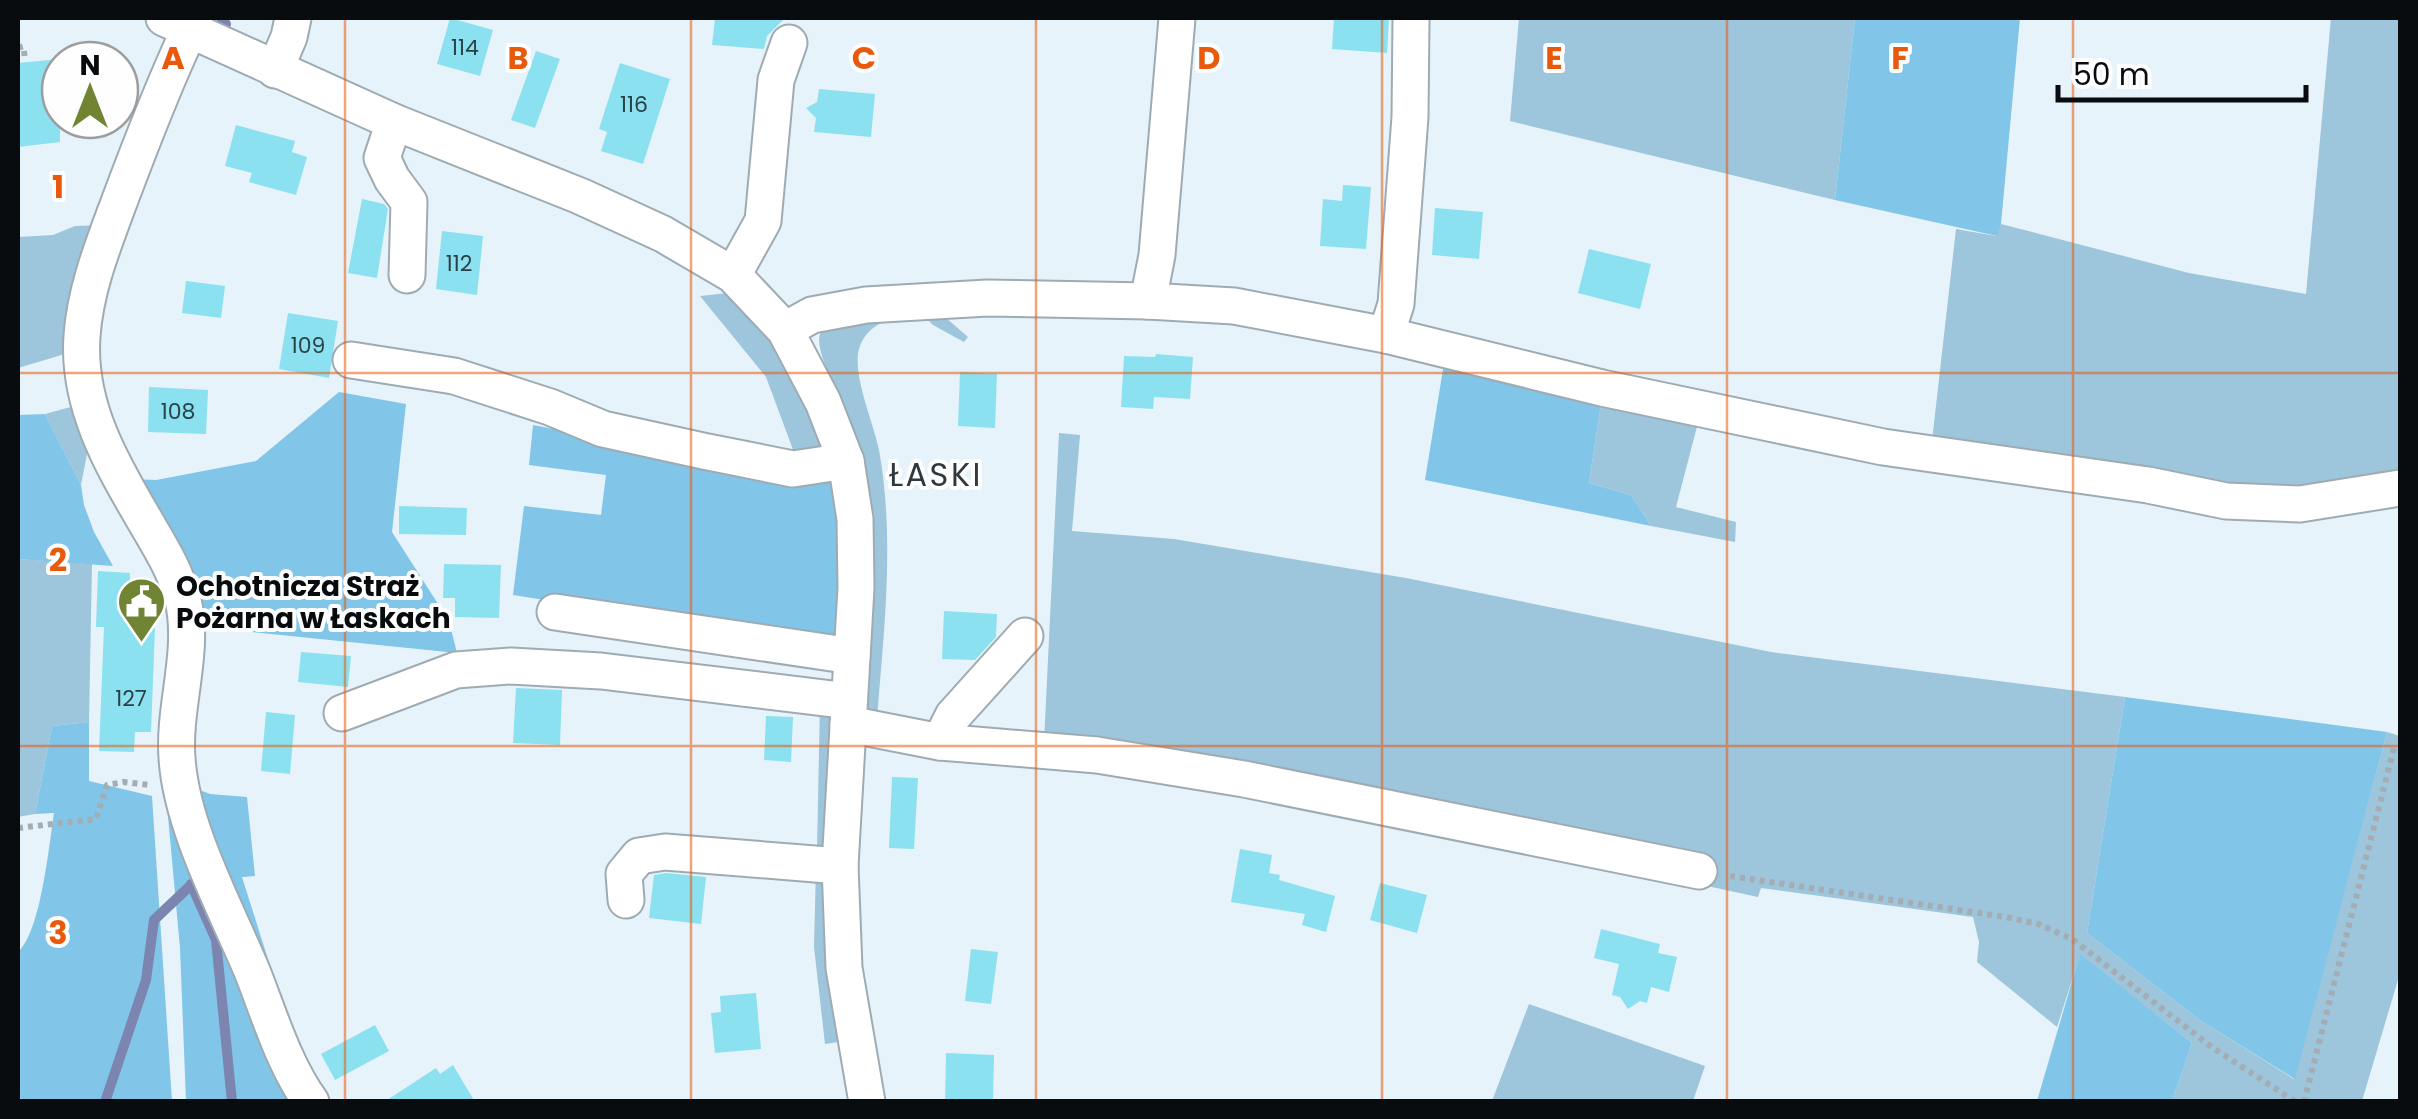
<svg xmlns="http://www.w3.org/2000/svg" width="2418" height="1119" font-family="Poppins,sans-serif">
	<rect width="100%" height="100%" fill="#e6f3fa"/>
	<g fill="#9dc5db">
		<path d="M1519,18h336l-20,182 -325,-79z"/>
		<path d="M2331,18h69v457l-107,19 -196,-35 -3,7 -162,-25 24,-212 40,7 5,-12 188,49 117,21z"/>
		<path d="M104,225l-29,126 -57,17v-131l35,-2 22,-9z"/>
		<path d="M728,293c52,54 67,86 96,154l-29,8 -29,-78 -66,-81z"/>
		<path d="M922,309l16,2 30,26 -4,5 -31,-17 -9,-9c-24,0 -54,3 -64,30 -10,24 14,78 19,104 16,88 5,180 -2,268l-10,-4 -1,-11c5,-99 15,-200 -22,-294 -6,-17 -32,-63 -23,-77 14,-23 76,-20 101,-23z"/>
		<path d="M1602,398l97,21 -23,88 60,15 -1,20 -84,-16 -20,-31 -42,-12z"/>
		<path d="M78,405l10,44 -7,36 -36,-71z"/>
		<path d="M1059,433l21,2 -8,96 102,8 232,39 365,74 354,45 -38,236 114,88 93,58 93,-347 13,4v237l-38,128h-190l20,-58 -112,-88 -23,72 -80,-65 2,-20 -6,-25 -212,-29 -3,9 -714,-155z"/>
		<path d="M18,559l74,5 -3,158 -37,4 -17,88 -17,3z"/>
		<path d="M820,703l15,1 -11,146 -7,2z"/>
		<path d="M816,868l11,2 11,172 -13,2 -11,-97z"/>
		<path d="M1529,1004l176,62 -12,35h-201z"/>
	</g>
	<g fill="#81c5e8">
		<path d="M1855,18h165l-19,206 -4,12 -162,-36z"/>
		<path d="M1445,357l157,41 -13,85 42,12 20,31 -226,-46z"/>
		<path d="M339,392l67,12 -14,128 57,89 8,32 -254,-26 -71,-148 24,1 100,-19z"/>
		<path d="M45,414l36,71 3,20 10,27 19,34 -95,-7v-144z"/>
		<path d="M533,425l301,58 4,11 1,133 -5,9 -32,4 -289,-45 11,-89 77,9 5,-40 -77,-10z"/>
		<path d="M2125,697l262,35 -92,347 -94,-58 -114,-88z"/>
		<path d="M89,722v59l63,15 20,305 -144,1 -10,-5v-145c23,-20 31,-107 36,-139l-19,1 17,-88z"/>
		<path d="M197,789l13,5 37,3 8,79 -13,1 62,196 23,28h-141l-6,-153 -13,-143z"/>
		<path d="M2080,954l112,89 -20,58h-135z"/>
	</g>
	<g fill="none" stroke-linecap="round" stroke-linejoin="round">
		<g stroke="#7c85af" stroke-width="10">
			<path d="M221,18l5,6"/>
			<path d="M191,884l25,56 16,162"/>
			<path d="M105,1102l41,-122 8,-60 37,-35"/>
		</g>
	</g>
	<g fill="#8be1ef">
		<path d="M450,18l43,12 -13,46 -43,-12z"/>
		<path d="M715,18h70l-18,18 -3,13 -52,-4z"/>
		<path d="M1334,18h55l-2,35 -55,-4z"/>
		<path d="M536,51l24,8 -25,69 -24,-8z"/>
		<path d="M60,59v83l-42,5v-84z"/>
		<path d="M620,63l50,16 -27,85 -42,-13 6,-19 -8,-3z"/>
		<path d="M819,89l56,5 -4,43 -57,-5 2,-14 -10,-10 11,-6z"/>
		<path d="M236,125l59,16 -3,11 15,5 -11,38 -47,-13 3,-9 -27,-7z"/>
		<path d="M1343,185l28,2 -5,62 -46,-3 3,-47 19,2z"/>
		<path d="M362,199l22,5 4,5 -11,69 -29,-5z"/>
		<path d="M1435,208l48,4 -4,47 -47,-4z"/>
		<path d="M442,231l41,5 -6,59 -41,-6z"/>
		<path d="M1589,249l62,15 -11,45 -62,-16z"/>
		<path d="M186,281l39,5 -4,32 -39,-5z"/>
		<path d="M288,313l50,8 -9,57 -50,-9z"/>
		<path d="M1156,354l37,3 -3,42 -36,-2 -1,12 -32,-2 3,-51 31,1z"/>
		<path d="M960,372l37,2 -2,54 -37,-2z"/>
		<path d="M149,387l59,3 -2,44 -58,-2z"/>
		<path d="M399,506l68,2 -1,27 -67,-1z"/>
		<path d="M444,564l57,1 -2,53 -44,-1v-19h-12z"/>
		<path d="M98,571l32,2 -2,54 27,1 -4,104h-16l-1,20 -35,-1 5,-124h-8z"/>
		<path d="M944,611l53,3 -1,23 -21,23 -33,-1z"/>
		<path d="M301,652l50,4 -3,31 -50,-5z"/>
		<path d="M516,688l46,2 -2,55 -47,-2z"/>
		<path d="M266,712l29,3 -5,59 -29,-3z"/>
		<path d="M766,716l27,1 -2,45 -27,-2z"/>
		<path d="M892,777l26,1 -4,71 -25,-1z"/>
		<path d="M1240,849l32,6 -3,18 11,2 -1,5 56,16 -9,36 -24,-7 3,-11 -74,-12z"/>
		<path d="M666,873l40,4 -5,47 -52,-6 5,-43z"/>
		<path d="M1380,883l47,12 -10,38 -47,-13z"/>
		<path d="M1601,929l59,15 -2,9 19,4 -8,35 -18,-5 -4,16 -7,-2 -12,8 -8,-12 -8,-2 7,-31 -25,-6z"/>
		<path d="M971,949l27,3 -7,52 -26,-3z"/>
		<path d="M756,993l5,56 -46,4 -4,-40 10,-1 -1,-16z"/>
		<path d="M375,1025l14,26 -54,29 -14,-26z"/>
		<path d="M946,1053l48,2 -1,47h-48z"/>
		<path d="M453,1065l22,37h-91l52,-34 4,6z"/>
	</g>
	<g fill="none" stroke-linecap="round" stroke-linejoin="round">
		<defs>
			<g id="minor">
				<path d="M164,18l230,104 186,74 83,38 70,41 52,55 38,72 23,59 9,58 1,69 -16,278 4,102 23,134"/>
				<path d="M189,31c-27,57 -49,115 -71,174 -16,43 -33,86 -36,131 -5,68 29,127 62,183 15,26 32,52 39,81 12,52 -10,107 -6,158 4,68 49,151 75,213 17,43 32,94 59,131"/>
				<path d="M275,70l14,-33 4,-19"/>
				<path d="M394,122l-12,36 10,21 17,23 -2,73"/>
				<path d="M733,275l30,-54 13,-141 13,-37"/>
				<path d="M1148,301l9,-46 20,-237"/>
				<path d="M785,330l27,-15 54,-10 121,-7 161,3 86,5 152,29 216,53 281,59 265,38 78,16 74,3 100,-16"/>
				<path d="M1386,335l10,-31 14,-187 1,-97"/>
				<path d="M351,360l103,16 96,31 53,22 100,22 90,18 53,-8"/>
				<path d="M555,612l297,44"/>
				<path d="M342,713l114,-43 55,-4 90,5 248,30"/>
				<path d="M848,724l92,18 157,13 147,24 455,92"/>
				<path d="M940,742l13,-26 72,-80"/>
				<path d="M626,900l-2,-26 15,-18 26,-4 175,14"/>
			</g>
		</defs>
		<use href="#minor" stroke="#9fabb2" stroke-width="39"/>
		<g stroke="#a3adb3" stroke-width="6" stroke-dasharray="5 5" stroke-linecap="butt">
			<path d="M18,48l6,-2"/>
			<path d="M24,51l1,9"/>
			<path d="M18,828l78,-9 11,-34 17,-3 26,3"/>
			<path d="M1730,876l276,41 32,7 34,15 141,109 83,54"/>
			<path d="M2304,1102l91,-358"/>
		</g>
		<use href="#minor" stroke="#fff" stroke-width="35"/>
	</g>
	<path fill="none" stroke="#e8590c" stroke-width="2.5" stroke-opacity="0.55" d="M345,18v1084M691,18v1084M1036,18v1084M1382,18v1084M1727,18v1084M2073,18v1084M18,373h2382M18,746h2382"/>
	<defs>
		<symbol id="civic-pin" viewBox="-11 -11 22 30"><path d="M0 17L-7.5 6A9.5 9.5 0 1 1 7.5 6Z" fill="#708434" stroke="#fefefe"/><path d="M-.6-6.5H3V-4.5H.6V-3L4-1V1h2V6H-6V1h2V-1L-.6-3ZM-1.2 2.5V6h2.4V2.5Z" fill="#fff"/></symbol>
	</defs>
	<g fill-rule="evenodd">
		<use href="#civic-pin" x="114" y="574" width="55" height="75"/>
	</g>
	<g text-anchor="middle" stroke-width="8" stroke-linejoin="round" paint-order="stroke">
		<g font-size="22" fill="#294147">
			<text x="465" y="55">114</text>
			<text x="634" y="112">116</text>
			<text x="459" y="271">112</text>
			<text x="308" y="353">109</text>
			<text x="178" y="419">108</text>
			<text x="131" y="706">127</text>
		</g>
		<g font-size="28" font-weight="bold" fill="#080c0f" stroke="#fefefe" text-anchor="start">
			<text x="176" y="596">Ochotnicza Straż<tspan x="176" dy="32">Pożarna w Łaskach</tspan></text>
		</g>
		<g font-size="32" letter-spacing="2.5" fill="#2e383e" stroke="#fefefe">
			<text x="936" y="486">ŁASKI</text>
		</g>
	</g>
	<g font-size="32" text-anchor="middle" font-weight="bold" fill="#e8590c" stroke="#fefefe" stroke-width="8" stroke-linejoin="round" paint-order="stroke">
		<text x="173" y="69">A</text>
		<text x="518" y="69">B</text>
		<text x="864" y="69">C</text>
		<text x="1209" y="69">D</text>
		<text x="1554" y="69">E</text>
		<text x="1900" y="69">F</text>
		<text x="58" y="198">1</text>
		<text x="58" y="571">2</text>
		<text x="58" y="944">3</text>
	</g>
	<rect width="2418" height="1119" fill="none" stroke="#080c0f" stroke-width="40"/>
	<g transform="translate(90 90)"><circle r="48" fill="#fefefe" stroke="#9c9d9e" stroke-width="2.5"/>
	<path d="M0-8L18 38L0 25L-18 38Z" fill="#708434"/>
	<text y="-15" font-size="28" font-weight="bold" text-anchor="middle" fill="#080c0f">N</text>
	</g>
	<path d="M2058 85v15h248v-15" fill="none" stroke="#080c0f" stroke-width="5"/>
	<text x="2073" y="85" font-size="30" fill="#080c0f" stroke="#fefefe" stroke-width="8" paint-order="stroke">50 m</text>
</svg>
